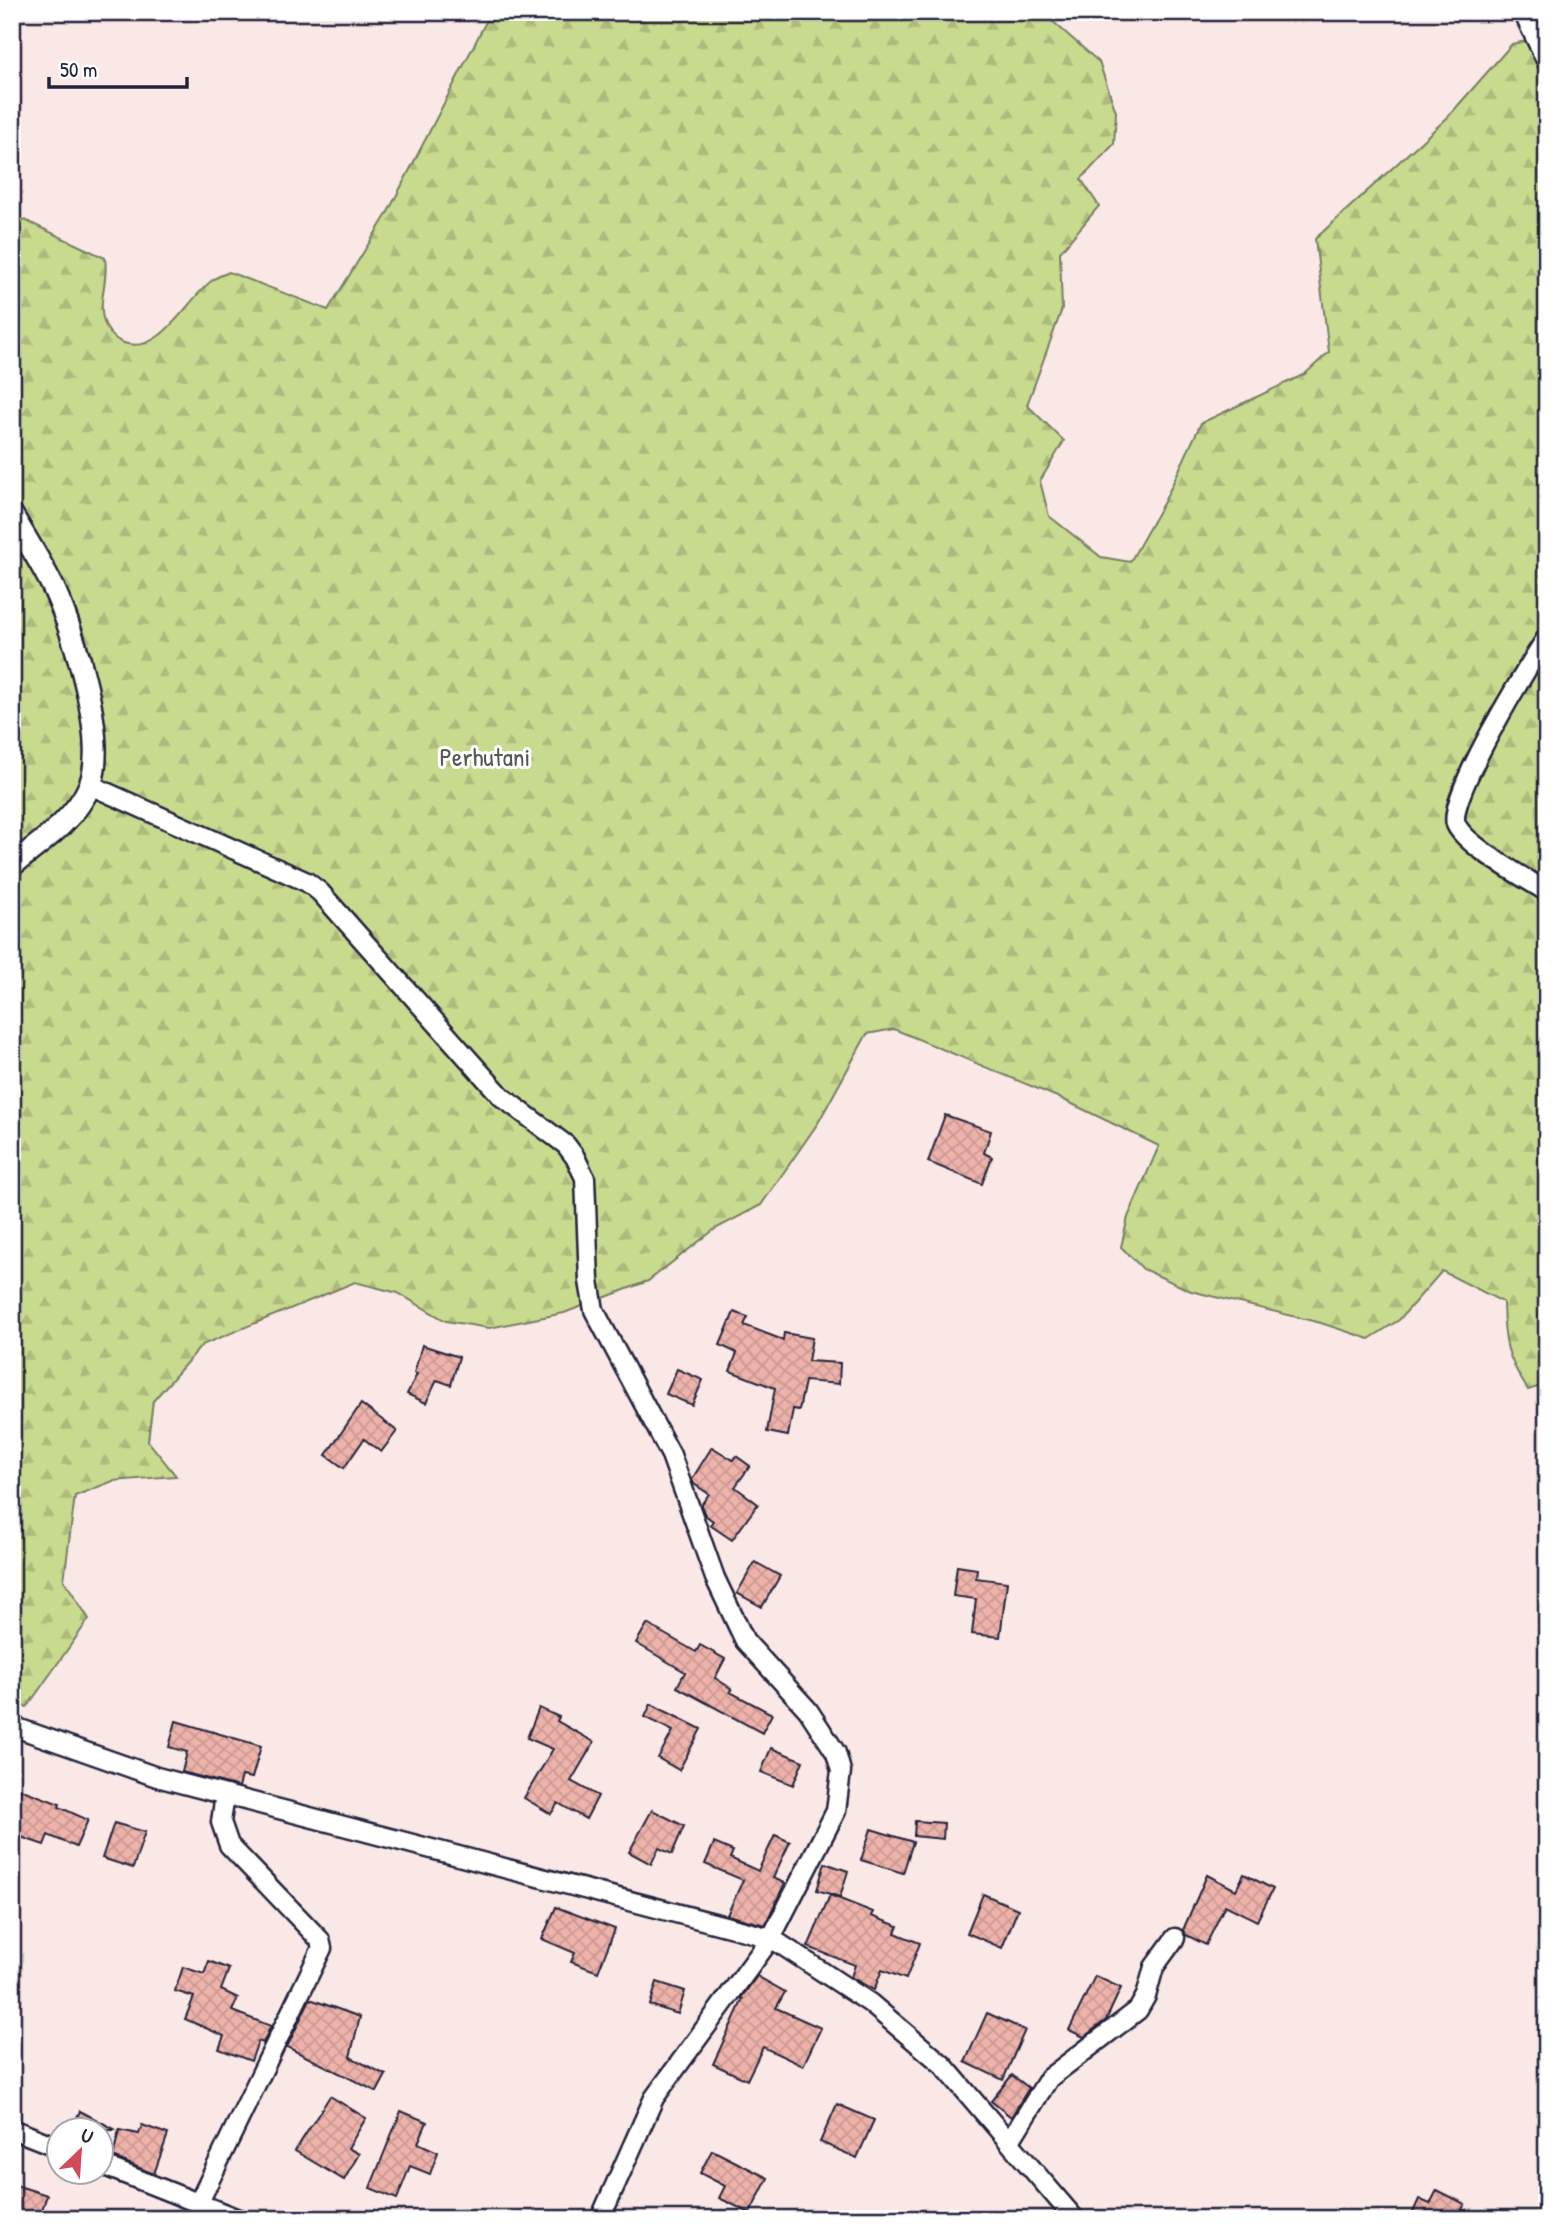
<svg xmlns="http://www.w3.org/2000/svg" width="1559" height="2231" font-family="'Patrick Hand',sans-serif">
	<defs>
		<pattern id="forest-firs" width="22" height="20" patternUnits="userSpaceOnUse" patternTransform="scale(1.75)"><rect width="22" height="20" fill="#c8da8e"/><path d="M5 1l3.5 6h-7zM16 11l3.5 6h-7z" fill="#acbb7b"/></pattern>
		<pattern id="building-cross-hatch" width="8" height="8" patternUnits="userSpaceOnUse" patternTransform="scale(1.75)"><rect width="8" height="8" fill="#edb2aa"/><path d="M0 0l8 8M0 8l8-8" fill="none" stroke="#cb9993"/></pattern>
	</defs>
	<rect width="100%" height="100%" fill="#fae8e6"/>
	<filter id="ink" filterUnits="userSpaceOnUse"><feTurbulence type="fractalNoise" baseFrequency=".0143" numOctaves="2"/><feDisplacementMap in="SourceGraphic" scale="14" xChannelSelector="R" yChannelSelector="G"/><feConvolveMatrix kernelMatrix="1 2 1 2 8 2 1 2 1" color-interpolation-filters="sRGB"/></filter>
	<g filter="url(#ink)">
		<path fill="url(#forest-firs)" stroke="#757e64" stroke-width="2" d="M491,12h551l57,50 17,50 -2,32 -33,35 18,27 -39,46 2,57 -35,96 37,36 -24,40 9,35 52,41 29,5 35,-62 36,-77 104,-49 24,-22 -14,-113 132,-121 65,-74 35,-7v1347l-19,6c-22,-34 -24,-48 -25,-88l-61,-31 -43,49 -30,19 -48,-16 -130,-32 -48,-22 -22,-22 7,-30 31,-71 -97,-47 -168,-70 -27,5 -49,89 -57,82 -46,24 -67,52 -84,32 -75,15 -43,-7 -48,-28 -43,-11 -153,63 -49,56 -5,40 28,35 -63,5 -38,15 -11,84 25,39 -62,88 -15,-3v-1490l93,44c4,22 -8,43 -1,64 3,9 9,16 17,20 40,17 66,-45 93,-63 5,-3 11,-5 15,-7l99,38 59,-96z"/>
		<g fill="url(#building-cross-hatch)" stroke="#22223b" stroke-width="2">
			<path d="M945,1115l46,16 -7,22 8,4 -10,27 -54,-22z"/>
			<path d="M734,1312l14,5 -4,8 39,15 1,-7 28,5 -4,23 32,2 -1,21 -34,-3 -6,29 -6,-1 -5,27 -21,-4 8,-44 -45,-17 7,-18 -17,-8z"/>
			<path d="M422,1345l37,12 -8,28 -14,-5 -11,23 -19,-9 10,-20 -3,-1z"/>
			<path d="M677,1369l26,11 -11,25 -26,-11z"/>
			<path d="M361,1404l36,27 -16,21 -17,-13 -20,29 -18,-13z"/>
			<path d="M712,1447l21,13 3,-4 14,10 -15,21 23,17 -26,36 -22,-15 3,-4 -8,-6 -4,-10 8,-11 -15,-10 -2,-5z"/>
			<path d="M755,1562l25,14 -18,31 -25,-14z"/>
			<path d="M957,1566l20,3 -1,9 31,4 -7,55 -28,-3 4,-35 -23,-3z"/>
			<path d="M647,1624l49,28 4,-7 25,14 -10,19 17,11 -2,3 42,22 -10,19 -85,-46 8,-15 -49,-29z"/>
			<path d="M651,1704l50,25 -22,41 -21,-12 15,-27 -28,-14z"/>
			<path d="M539,1708l20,9 -2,4 37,21 -23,39 27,15 -12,23 -28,-16 -7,11 -27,-16 29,-49 -26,-11z"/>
			<path d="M176,1721l85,25 -9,32 -10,-2 -3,11 -57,-15 5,-20 -18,-5z"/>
			<path d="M771,1748l32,13 -10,24 -32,-13z"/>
			<path d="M12,1786l48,18 -1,3 29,13 -12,27 -28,-12 -4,10 -32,-11z"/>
			<path d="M652,1810l32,16 -12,28 -13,-6 -8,16 -22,-12z"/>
			<path d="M915,1821l29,2 -1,16 -29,-3z"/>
			<path d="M114,1823l31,9 -12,36 -31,-10z"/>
			<path d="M871,1829l42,13 -10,31 -42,-13z"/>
			<path d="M775,1835l15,7 -17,36 12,5 -20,42 -38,-10 16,-35 -38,-16 9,-21 19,8 -3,7 28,13z"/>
			<path d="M825,1863l23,8 -8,26 -23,-7z"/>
			<path d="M1244,1874l29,15 -16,32 -32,-16 -19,40 -20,-10 -3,-5 24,-55 29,15z"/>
			<path d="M983,1894l35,15 -16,39 -35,-15z"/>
			<path d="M830,1895l43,17 -2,4 27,10 -3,7 25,10 -14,36 -24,-9 -8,20 -23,-13 4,-12 -47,-18z"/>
			<path d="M556,1907l59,22 -17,43 -27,-10 4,-9 -33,-14z"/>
			<path d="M209,1961l20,8 -8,21 17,8 -6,13 39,15 -8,17 -5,-2 -7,20 -32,-12 5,-13 -39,-17 9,-22 -19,-6 8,-24 21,7z"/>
			<path d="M757,1976l28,16 -9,16 45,20 -18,38 -40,-19 -16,33 -34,-16 30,-65 -2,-1z"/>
			<path d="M1095,1976l26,12 -15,32 -22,17 -15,-7z"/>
			<path d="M657,1982l28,9 -7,23 -28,-9z"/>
			<path d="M310,1999l50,18 -10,40 36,18 -9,17 -90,-45z"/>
			<path d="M987,2013l38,17 -22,50 -38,-18z"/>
			<path d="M1012,2075l17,13 -18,29 -20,-16z"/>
			<path d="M330,2096l36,22 -18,30 11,6 -15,26 -49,-29z"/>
			<path d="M837,2104l37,16 -17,38 -37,-16z"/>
			<path d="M80,2111l36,19h-45z"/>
			<path d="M401,2111l26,11 -9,21 20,9 -8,22 -20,-8 -13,33 -27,-11z"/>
			<path d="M142,2125l26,9 -14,40 -41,-17 6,-27 20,4z"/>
			<path d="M712,2150l56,28 -18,35 -31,-15 6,-12 -25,-13z"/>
			<path d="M12,2184l35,11 -8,24h-27z"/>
			<path d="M1437,2190l28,14 -7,13 4,2h-52l9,-20 11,5z"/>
		</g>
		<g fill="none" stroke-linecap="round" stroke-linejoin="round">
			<defs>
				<g id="minor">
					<path d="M1523,12l24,50"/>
					<path d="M1547,637c-18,28 -101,161 -91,187 9,22 70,54 91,68"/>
					<path d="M90,785l217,97 13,10 182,205 64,48 9,12 10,21 4,103 5,29 77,145 44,123 30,63 63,69 28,43 5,18 -5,40 -65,127 -117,160 -54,121"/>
					<path d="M12,1726l145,51 614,161 99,65 73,62 132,154"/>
					<path d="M12,2129l48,19"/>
					<path d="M1010,2141l39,-63 89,-68 8,-14 8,-29 21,-29"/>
					<path d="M102,2165l136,54"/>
					<path d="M199,2202l123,-254 -2,-8 -91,-95 -8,-23 4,-27"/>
				</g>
				<path id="tertiary" d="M12,515c14,24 30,49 42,74 20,44 54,151 36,196 -14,34 -50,58 -78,80"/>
			</defs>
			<use href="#minor" stroke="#22223b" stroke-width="23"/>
			<use href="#tertiary" stroke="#22223b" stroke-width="26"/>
			<use href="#minor" stroke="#fff" stroke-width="18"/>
			<use href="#tertiary" stroke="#fff" stroke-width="21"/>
		</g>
	</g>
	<g text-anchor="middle" stroke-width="6" stroke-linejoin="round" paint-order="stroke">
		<g font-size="26" fill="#545954" stroke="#fff">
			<text x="485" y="766">Perhutani</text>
		</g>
	</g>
	<rect width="1559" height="2231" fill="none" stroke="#fff" stroke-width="42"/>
	<rect x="21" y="21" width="1517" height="2189" fill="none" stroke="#22223b" stroke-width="2.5" filter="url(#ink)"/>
	<g transform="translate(80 2151) rotate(25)"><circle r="33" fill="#ffffff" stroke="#a7a7b1" stroke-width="2"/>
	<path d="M0-5L12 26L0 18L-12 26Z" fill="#d1495b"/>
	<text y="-10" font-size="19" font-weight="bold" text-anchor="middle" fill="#22223b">U</text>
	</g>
	<path d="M49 77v10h138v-10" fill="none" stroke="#22223b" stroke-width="3.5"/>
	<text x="60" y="77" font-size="21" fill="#22223b" stroke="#ffffff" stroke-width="5" paint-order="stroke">50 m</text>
</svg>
